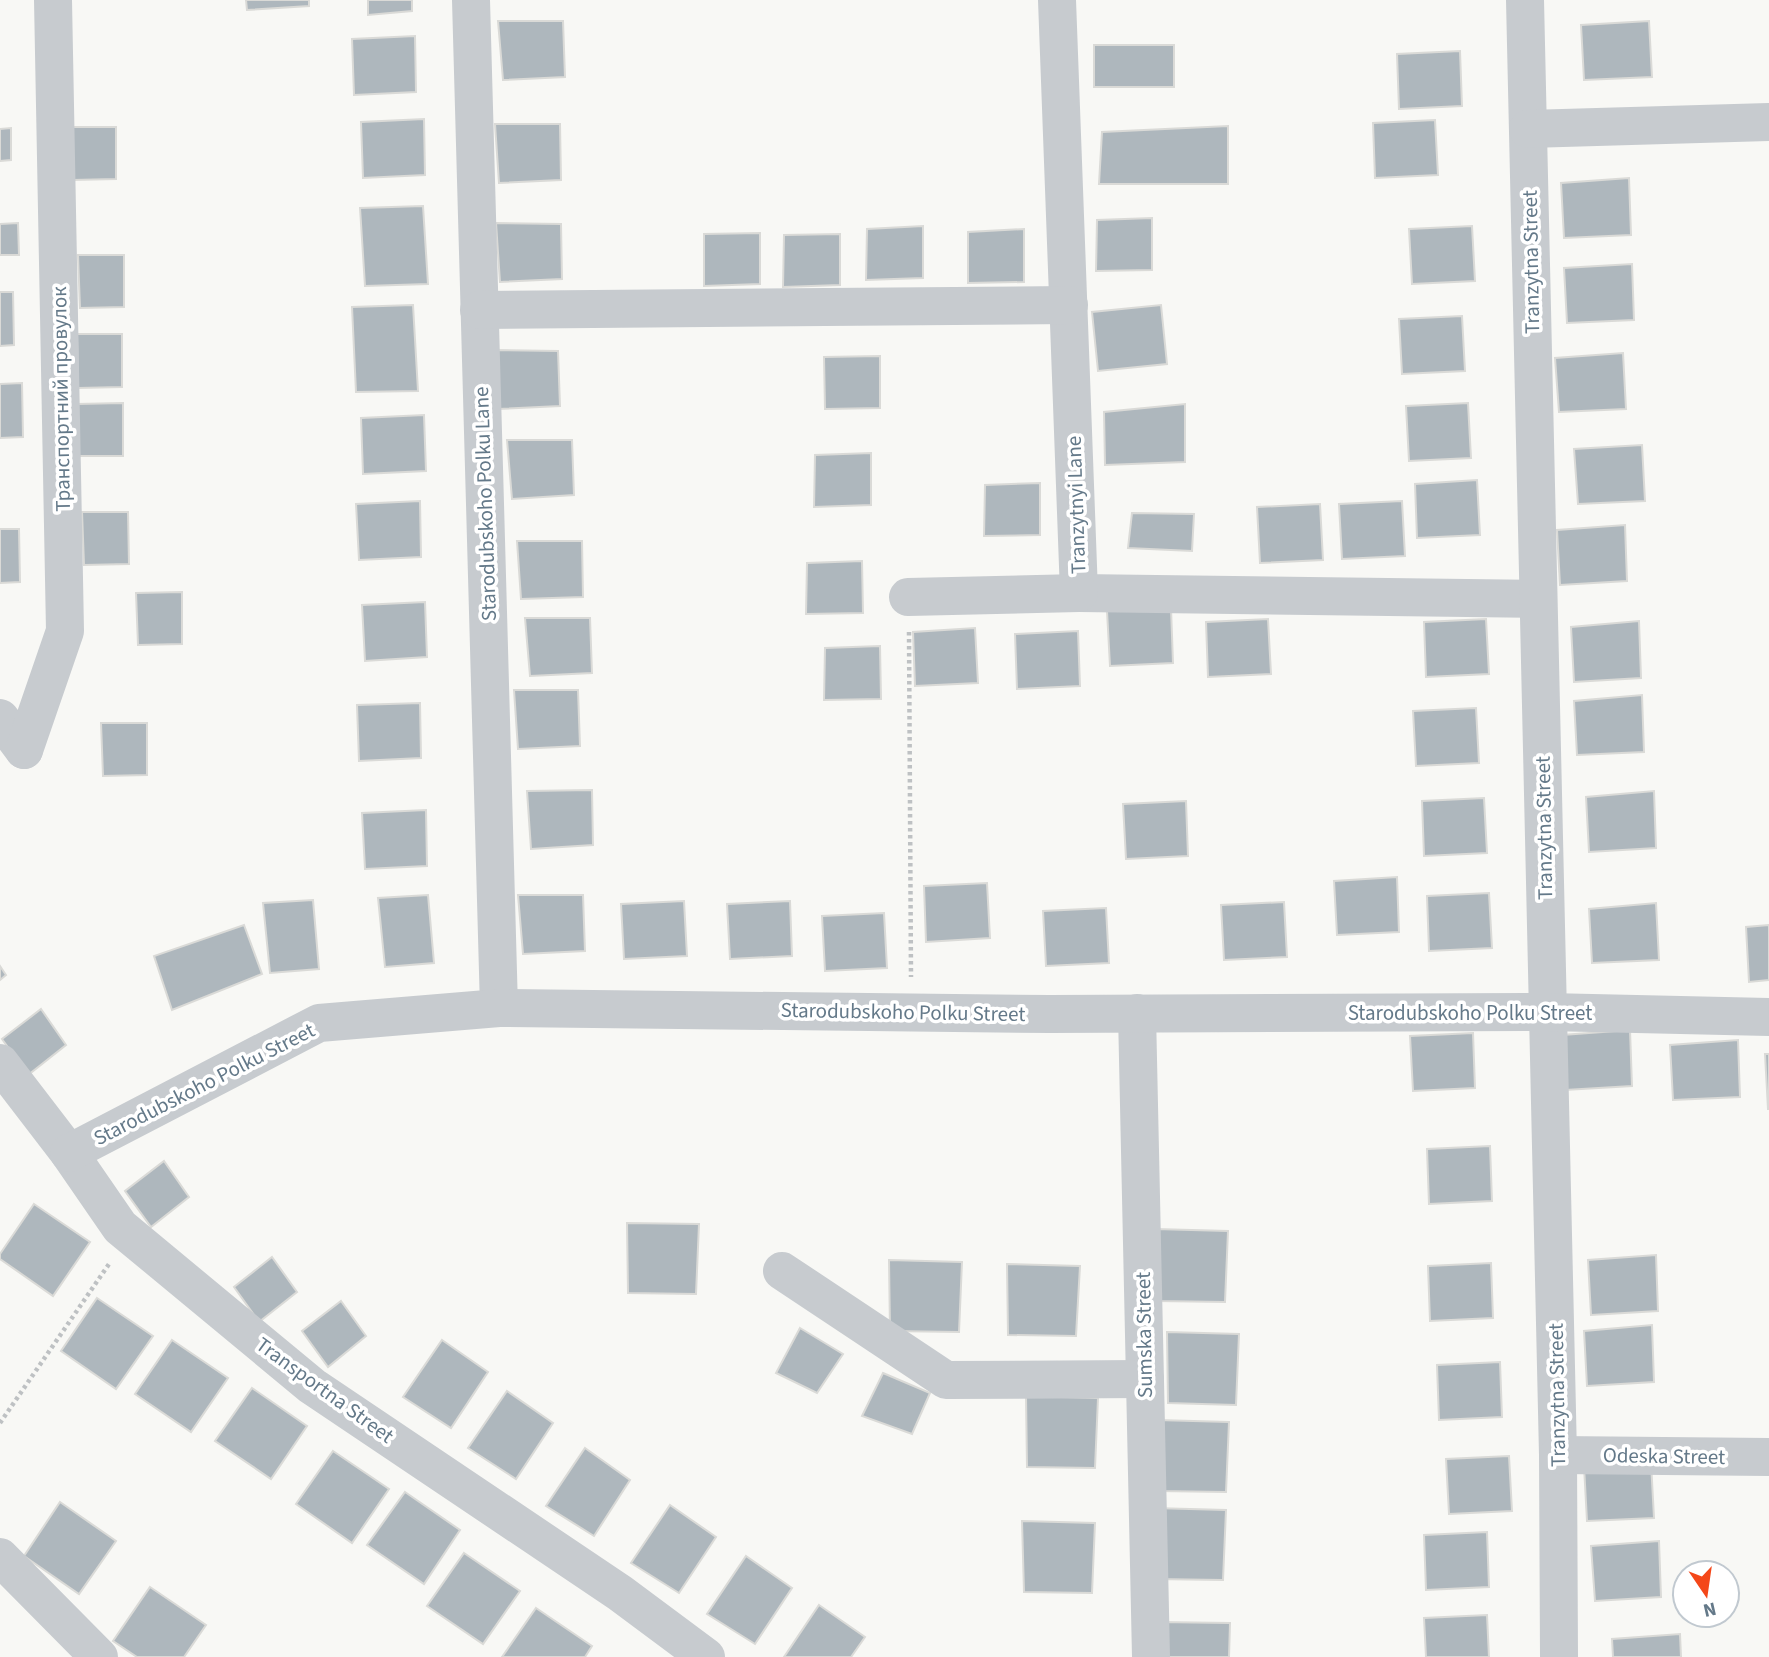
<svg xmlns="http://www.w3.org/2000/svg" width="1769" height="1657" font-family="'Source Sans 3',sans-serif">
	<rect width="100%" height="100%" fill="#f8f8f5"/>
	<g fill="#aeb7bd" stroke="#dadad7" stroke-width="2">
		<path d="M246,0h63v6l-62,4z"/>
		<path d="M368,0h44v11l-44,4z"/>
		<path d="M498,21h65l2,56 -62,3z"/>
		<path d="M1649,21l3,56 -68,3 -3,-55z"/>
		<path d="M415,36l1,56 -62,3 -2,-56z"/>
		<rect x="1094" y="45" width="80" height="42"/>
		<path d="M1460,51l2,55 -63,3 -2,-55z"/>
		<path d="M424,119l1,56 -62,3 -2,-56z"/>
		<path d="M1435,120l3,55 -63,3 -2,-55z"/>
		<path d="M495,124h65l1,56 -62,3z"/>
		<path d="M1228,126v58h-129l3,-52z"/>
		<path d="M70,127h46v52l-44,1z"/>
		<path d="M11,128v32l-11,1v-32z"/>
		<path d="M1629,178l2,57 -67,3 -3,-55z"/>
		<path d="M423,206l5,78 -63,2 -5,-78z"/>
		<path d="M1152,218v52l-56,1 1,-51z"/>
		<path d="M18,223l1,32h-19v-31z"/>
		<path d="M496,223l65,1 1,55 -62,3z"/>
		<path d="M923,226v52l-57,2 1,-51z"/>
		<path d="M1472,226l3,55 -63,3 -3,-55z"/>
		<path d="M1024,229v53l-56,1v-51z"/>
		<path d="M760,233v51l-56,2v-52z"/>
		<path d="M840,234v51l-57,2 1,-52z"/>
		<path d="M78,255h46v52l-44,1z"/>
		<path d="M1632,264l2,56 -67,3 -3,-55z"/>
		<path d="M0,292h13l1,53 -14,1z"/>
		<path d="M413,305l5,86 -62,1 -4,-85z"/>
		<path d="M1161,305l6,59 -69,7 -6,-59z"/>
		<path d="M1462,316l3,55 -63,3 -3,-55z"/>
		<path d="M77,334h45v53l-44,1z"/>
		<path d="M493,350l65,1 2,55 -62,3z"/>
		<path d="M1623,353l3,56 -67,3 -4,-54z"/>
		<path d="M880,356v52l-55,1 -1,-52z"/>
		<path d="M22,383l1,54 -23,1v-54z"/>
		<path d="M123,403v53h-44l-2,-52z"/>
		<path d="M1468,403l3,55 -62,3 -3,-55z"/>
		<path d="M1185,404v58l-80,3 -1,-53z"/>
		<path d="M424,415l2,56 -63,3 -2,-56z"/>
		<path d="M507,440h65l2,55 -62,4z"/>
		<path d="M1642,445l3,56 -67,3 -4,-55z"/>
		<path d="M871,453v52l-57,2 1,-52z"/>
		<path d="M1477,480l3,55 -63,3 -2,-54z"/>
		<path d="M1040,483v52l-56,1 1,-51z"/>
		<path d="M420,501l1,56 -62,3 -3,-56z"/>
		<path d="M1402,501l3,55 -63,3 -3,-55z"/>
		<path d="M1320,504l3,56 -63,3 -3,-56z"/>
		<path d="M82,512h46l1,52 -45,1z"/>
		<path d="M1132,513l62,1 -2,37 -64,-3z"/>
		<path d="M1625,525l2,56 -67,4 -3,-55z"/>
		<path d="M0,529h19l1,53 -20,1z"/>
		<path d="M517,541h65l1,56 -62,2z"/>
		<path d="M862,561l1,52 -57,1 1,-51z"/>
		<path d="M182,592v52l-44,1 -2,-52z"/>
		<path d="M425,602l2,55 -62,4 -3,-56z"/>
		<path d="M1171,608l2,55 -63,3 -3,-55z"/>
		<path d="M525,618h65l2,55 -62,3z"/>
		<path d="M1268,619l3,55 -63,3 -2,-55z"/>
		<path d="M1486,619l3,55 -63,3 -2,-55z"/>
		<path d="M1639,621l2,57 -67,4 -3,-55z"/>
		<path d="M975,628l3,55 -63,3 -2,-54z"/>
		<path d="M1078,631l2,55 -63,3 -2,-55z"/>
		<path d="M880,646l1,53 -57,1 1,-52z"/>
		<path d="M514,690h64l2,56 -62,3z"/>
		<path d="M1642,695l2,57 -67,3 -3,-54z"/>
		<path d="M420,703l1,55 -62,3 -2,-56z"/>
		<path d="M1476,708l3,55 -63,3 -3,-55z"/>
		<path d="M101,723h46v52l-44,1z"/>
		<path d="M592,790l1,55 -62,4 -4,-58z"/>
		<path d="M1654,791l2,57 -67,4 -3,-55z"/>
		<path d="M1484,798l3,55 -63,3 -2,-55z"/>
		<path d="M1186,801l2,55 -62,3 -3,-55z"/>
		<path d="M426,810l1,56 -62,3 -3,-56z"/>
		<path d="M1397,877l2,55 -62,3 -3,-54z"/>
		<path d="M987,883l3,55 -64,4 -2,-56z"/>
		<path d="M1489,893l3,55 -63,3 -2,-55z"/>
		<path d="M428,895l6,68 -49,4 -7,-69z"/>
		<path d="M518,895h65l2,56 -62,3z"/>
		<path d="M313,900l6,69 -49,4 -7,-70z"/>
		<path d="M684,901l3,55 -63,3 -3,-55z"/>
		<path d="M790,901l2,55 -62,3 -3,-55z"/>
		<path d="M1284,902l3,55 -63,3 -3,-55z"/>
		<path d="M1656,903l3,57 -67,3 -3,-54z"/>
		<path d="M1106,908l3,55 -63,3 -3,-55z"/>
		<path d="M884,913l3,55 -62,3 -3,-55z"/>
		<path d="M244,925l18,49 -90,36 -18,-54z"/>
		<path d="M1769,925v55l-20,2 -3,-55z"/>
		<path d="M0,966l6,9 -6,5z"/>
		<path d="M41,1009l25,36 -38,30 -26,-36z"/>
		<path d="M1630,1030l2,56 -67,4 -3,-55z"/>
		<path d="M1473,1033l2,55 -62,3 -3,-55z"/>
		<path d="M1738,1040l2,57 -67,3 -3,-55z"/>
		<path d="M1765,1054h4v55h-1z"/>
		<path d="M1490,1146l2,55 -63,3 -2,-55z"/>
		<path d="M164,1161l25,36 -38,30 -26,-36z"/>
		<path d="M34,1204l56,38 -37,54 -53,-37v-5z"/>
		<path d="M627,1223l72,1 -3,70 -68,-1z"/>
		<path d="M1155,1229l73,2 -3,71 -68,-1z"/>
		<path d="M1656,1255l2,56 -67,4 -3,-55z"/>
		<path d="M272,1257l25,35 -38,30 -25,-35z"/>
		<path d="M889,1260l73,2 -3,70 -69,-1z"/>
		<path d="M1491,1263l2,55 -63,3 -2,-55z"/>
		<path d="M1007,1264l73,2 -4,70 -68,-1z"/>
		<path d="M97,1298l56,38 -37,53 -55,-38z"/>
		<path d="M341,1301l25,35 -38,31 -26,-36z"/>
		<path d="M1652,1325l2,57 -67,4 -3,-55z"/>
		<path d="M800,1328l43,26 -26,39 -41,-20z"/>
		<path d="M1167,1332l72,2 -3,71 -68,-2z"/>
		<path d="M172,1340l56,38 -37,54 -56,-38z"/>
		<path d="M442,1340l46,32 -37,56 -48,-31z"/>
		<path d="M1500,1362l2,55 -63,3 -2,-55z"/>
		<path d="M883,1373l47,20 -18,41 -50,-18z"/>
		<path d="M252,1388l55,38 -36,53 -56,-38z"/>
		<path d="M507,1391l46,32 -37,56 -48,-31z"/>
		<path d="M1026,1396l72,2 -3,70 -68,-1z"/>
		<path d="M1157,1420l72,2 -3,70 -68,-1z"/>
		<path d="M585,1448l45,32 -36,56 -48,-30z"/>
		<path d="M333,1451l56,38 -37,54 -56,-39z"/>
		<path d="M1509,1456l3,55 -63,3 -3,-55z"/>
		<path d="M1651,1462l3,56 -67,3 -3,-55z"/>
		<path d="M405,1492l55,38 -36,54 -57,-39z"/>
		<path d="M60,1502l56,39 -37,53 -55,-38z"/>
		<path d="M670,1505l46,32 -37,56 -48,-30z"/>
		<path d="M1153,1508l73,2 -3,70 -69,-1z"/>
		<path d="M1022,1521l73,2 -3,70 -68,-1z"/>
		<path d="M1487,1532l2,55 -63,3 -2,-55z"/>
		<path d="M1659,1541l2,56 -66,4 -4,-55z"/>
		<path d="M464,1553l56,38 -37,53 -56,-38z"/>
		<path d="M746,1556l46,32 -37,56 -48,-30z"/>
		<path d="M150,1587l56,38 -22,32h-47l-24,-16z"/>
		<path d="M819,1605l46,32 -14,20h-67z"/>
		<path d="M536,1608l56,38 -7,11h-83z"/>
		<path d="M1487,1615l2,42h-63l-2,-39z"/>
		<path d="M1158,1622l72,1 -1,34h-71z"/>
		<path d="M1680,1634l1,23h-68l-1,-18z"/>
	</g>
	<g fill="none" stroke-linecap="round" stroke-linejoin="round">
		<g stroke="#bec1c3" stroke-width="4.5" stroke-dasharray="3.5 3.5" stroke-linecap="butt">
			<path d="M909,632l2,345"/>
			<path d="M0,1423l109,-159"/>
		</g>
		<g stroke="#c7cbcf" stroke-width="38">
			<path d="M471,0l28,1008"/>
			<path d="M1057,0l22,593 459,6"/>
			<path d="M1525,0l33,1455 1,202"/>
			<path d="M1528,129l241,-7"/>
			<path d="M479,310l590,-5"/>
			<path d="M908,597l171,-4"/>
			<path d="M0,718l24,32"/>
			<path d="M24,750l41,-119 -12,-631"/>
			<path d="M1137,1013l14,644"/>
			<path d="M0,1063l69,90 51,74 192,159 308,207 86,64"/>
			<path d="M69,1153l250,-130 180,-15 551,6 498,-2 221,5"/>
			<path d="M782,1271l164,109 199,-1"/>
			<path d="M1558,1455l211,2"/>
			<path d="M0,1557l99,100"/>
		</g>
	</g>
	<g text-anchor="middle" stroke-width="7" stroke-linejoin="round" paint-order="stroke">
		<g font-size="21" fill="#647989" stroke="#fff">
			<text transform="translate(1531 262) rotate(-91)" y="7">Tranzytna Street</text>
			<text transform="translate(61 399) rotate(-91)" y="7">Транспортний провулок</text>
			<text transform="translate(485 504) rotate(-92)" y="7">Starodubskoho Polku Lane</text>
			<text transform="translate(1076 505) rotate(-92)" y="7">Tranzytnyi Lane</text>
			<text transform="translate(1544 828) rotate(-91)" y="7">Tranzytna Street</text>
			<text transform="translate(903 1012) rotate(1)" y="7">Starodubskoho Polku Street</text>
			<text x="1470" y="1020">Starodubskoho Polku Street</text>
			<text transform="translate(204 1084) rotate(-27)" y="7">Starodubskoho Polku Street</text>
			<text transform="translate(1144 1335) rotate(-91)" y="7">Sumska Street</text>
			<text transform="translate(325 1390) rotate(36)" y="7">Transportna Street</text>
			<text transform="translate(1557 1395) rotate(-91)" y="7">Tranzytna Street</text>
			<text transform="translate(1664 1456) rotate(1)" y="7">Odeska Street</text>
		</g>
	</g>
	<g transform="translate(1706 1594) rotate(167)"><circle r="33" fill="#ffffff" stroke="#c1c9d0" stroke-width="2"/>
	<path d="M0-5L12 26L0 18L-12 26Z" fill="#f44719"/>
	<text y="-10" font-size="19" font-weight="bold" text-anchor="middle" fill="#647989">N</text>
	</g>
</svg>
